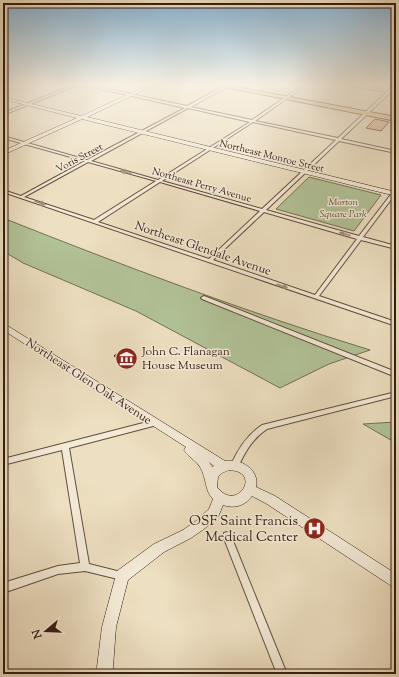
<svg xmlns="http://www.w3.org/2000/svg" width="399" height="677" font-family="'Sorts Mill Goudy',serif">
	<rect width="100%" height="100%" fill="#eddfc1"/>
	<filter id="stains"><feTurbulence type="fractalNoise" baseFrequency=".005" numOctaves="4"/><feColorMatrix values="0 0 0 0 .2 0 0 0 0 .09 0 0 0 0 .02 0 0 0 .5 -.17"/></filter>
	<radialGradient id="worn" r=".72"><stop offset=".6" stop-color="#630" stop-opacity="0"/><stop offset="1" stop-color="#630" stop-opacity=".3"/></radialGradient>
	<g fill="#b2c398" stroke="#747054">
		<path d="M309,177l72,18 -27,36 -78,-22z"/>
		<path d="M3,218c121,48 243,94 367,132l-41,14 -49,24 -144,-77 -113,-48 -20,-12z"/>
		<path d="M396,422v21l-33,-19z"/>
	</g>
	<g fill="#dcae89" stroke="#361c11">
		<path d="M375,119l10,2 4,1 -8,9 -15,-3z"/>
		<path d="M120,351l3,2 1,-2 13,7 -8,7 -15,-9z"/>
	</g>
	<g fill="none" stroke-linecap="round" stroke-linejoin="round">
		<defs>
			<g id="street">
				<path d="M74,85h4l-75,30v-2z"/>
				<path d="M83,85h6l98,21 39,-21h4l-39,22 61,13 51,-35h3l-51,36 83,17 56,-53h2v2l-55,52 55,12v2l-57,-12 -73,69 93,26 36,-47h1v4l-33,44 33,9v3l-35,-9 -42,56 77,26v4l-393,-134v-2l18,6 64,-35 -82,-23v-2l84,24 98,-52zM188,108l62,14 -92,58 -67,-19zM253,122l83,18 -74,69 -100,-28zM88,162l68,19 -62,39 -70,-23zM160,182l100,29 -51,48 -111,-37zM264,212l93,27 -42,56 -102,-35z"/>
				<path d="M204,296l192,76v5l-194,-78 -1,-1 1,-1z"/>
				<path d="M396,392v4l-129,33c-15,10 -22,23 -29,38l-3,1 -3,-1 -1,-2c7,-16 16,-30 31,-40z"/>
				<path d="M155,420l2,1 2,2 -2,2 -88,23 20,116 36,9 1,3 -1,3 -3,1 -37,-9 -27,3 -55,19v-10l55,-17 22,-3 -18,-113 -59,15v-6z"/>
				<path d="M227,532l3,1 1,3 56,138h-10l-54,-138 1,-3z"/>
			</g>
			<g id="secondary">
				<path d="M149,85h6l-68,32 309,75v4l-314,-77 -79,36v-4l74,-33 -74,-19v-2l78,19z"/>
				<path d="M3,323l222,138c16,-3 35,9 31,26l19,9 121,78v15l-129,-85 -15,-8c-7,10 -18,13 -29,9l-5,12 -14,12 -13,9 -27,14 -36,28 -12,47 -3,40 1,7h-16l-1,-7 5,-40 15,-56 37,-27 29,-14 13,-9 13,-12 4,-10c-9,-9 -6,-21 -13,-32 -4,-7 -12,-10 -16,-17l2,-3 -183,-117zM209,462l5,4 -2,1zM229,470c3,0 7,1 10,2 18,9 -5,38 -22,15l1,-10 4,-4z"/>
			</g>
			<g id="primary">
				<path d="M215,85h11l170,32v4z"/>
				<path d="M349,85h12l35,7v2z"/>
			</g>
		</defs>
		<use href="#street" stroke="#644d3d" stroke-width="2"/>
		<use href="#secondary" stroke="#361c11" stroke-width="1"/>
		<use href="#primary" stroke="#361c11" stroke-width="2"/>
		<use href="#street" fill="#f3ead7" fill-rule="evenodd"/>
		<use href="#secondary" fill="#f3ead7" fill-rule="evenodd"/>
		<use href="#primary" fill="#e6c080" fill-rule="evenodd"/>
	</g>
	<defs><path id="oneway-solid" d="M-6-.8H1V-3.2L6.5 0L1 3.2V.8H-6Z"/></defs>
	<g fill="#9e8d7e">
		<use href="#oneway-solid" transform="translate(126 172) rotate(-164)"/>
		<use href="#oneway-solid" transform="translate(40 203) rotate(19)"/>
		<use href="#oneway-solid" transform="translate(345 234) rotate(-164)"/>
		<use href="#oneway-solid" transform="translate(282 286) rotate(19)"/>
	</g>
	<linearGradient id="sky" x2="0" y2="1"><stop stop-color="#8ab6d7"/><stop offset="0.47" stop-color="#f7f1e3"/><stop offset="1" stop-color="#f7f1e3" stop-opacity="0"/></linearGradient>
	<rect width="399" height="180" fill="url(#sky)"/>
	<defs>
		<symbol id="museum-disc" viewBox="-11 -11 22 22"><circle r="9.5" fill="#8f2418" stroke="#f3ead7"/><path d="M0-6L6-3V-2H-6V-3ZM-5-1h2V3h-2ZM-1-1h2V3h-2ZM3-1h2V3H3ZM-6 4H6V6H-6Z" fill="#fff"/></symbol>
		<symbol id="hospital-disc" viewBox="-11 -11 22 22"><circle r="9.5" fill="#8f2418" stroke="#f3ead7"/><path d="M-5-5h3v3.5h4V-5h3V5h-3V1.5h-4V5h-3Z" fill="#fff"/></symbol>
	</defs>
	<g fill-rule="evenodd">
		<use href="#museum-disc" x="114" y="346" width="25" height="25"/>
		<use href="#hospital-disc" x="302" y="516" width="25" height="25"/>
	</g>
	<g text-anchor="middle" stroke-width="3" stroke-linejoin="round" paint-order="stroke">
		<g font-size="10" fill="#361c11" stroke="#f3ead7">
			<text transform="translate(272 155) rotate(14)" y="4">Northeast Monroe Street</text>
			<text transform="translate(79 157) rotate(-28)" y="4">Voris Street</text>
			<text transform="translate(202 184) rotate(16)" y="4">Northeast Perry Avenue</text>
		</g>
		<g font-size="10" font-style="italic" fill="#5b4e3a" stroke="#f3ead7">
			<text x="343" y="205">Morton<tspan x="343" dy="12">Square Park</tspan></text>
		</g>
		<g font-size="12" fill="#361c11" stroke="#f3ead7">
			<text transform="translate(203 248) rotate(19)" y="4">Northeast Glendale Avenue</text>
			<text transform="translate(89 381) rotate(33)" y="4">Northeast Glen Oak Avenue</text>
		</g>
		<g font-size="12" fill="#361c11" stroke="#f3ead7" text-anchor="start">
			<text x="142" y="355">John C. Flanagan<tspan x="142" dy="14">House Museum</tspan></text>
		</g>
		<g font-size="14" fill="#361c11" stroke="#f3ead7" text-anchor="end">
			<text x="298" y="525">OSF Saint Francis<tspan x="298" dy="16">Medical Center</tspan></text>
		</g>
	</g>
	<rect width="399" height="677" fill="none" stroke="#eddfc1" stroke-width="16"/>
	<rect x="4" y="4" width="391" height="669" fill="none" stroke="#361c11" stroke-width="2"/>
	<rect x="8" y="8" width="383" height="661" fill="none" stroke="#361c11"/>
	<g transform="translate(46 631) rotate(251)" stroke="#f3ead7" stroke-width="3" paint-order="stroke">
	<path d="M0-3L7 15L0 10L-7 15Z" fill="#361c11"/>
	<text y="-6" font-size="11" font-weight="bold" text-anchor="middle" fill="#361c11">N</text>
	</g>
	<rect width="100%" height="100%" filter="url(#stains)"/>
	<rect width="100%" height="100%" fill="url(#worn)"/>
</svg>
